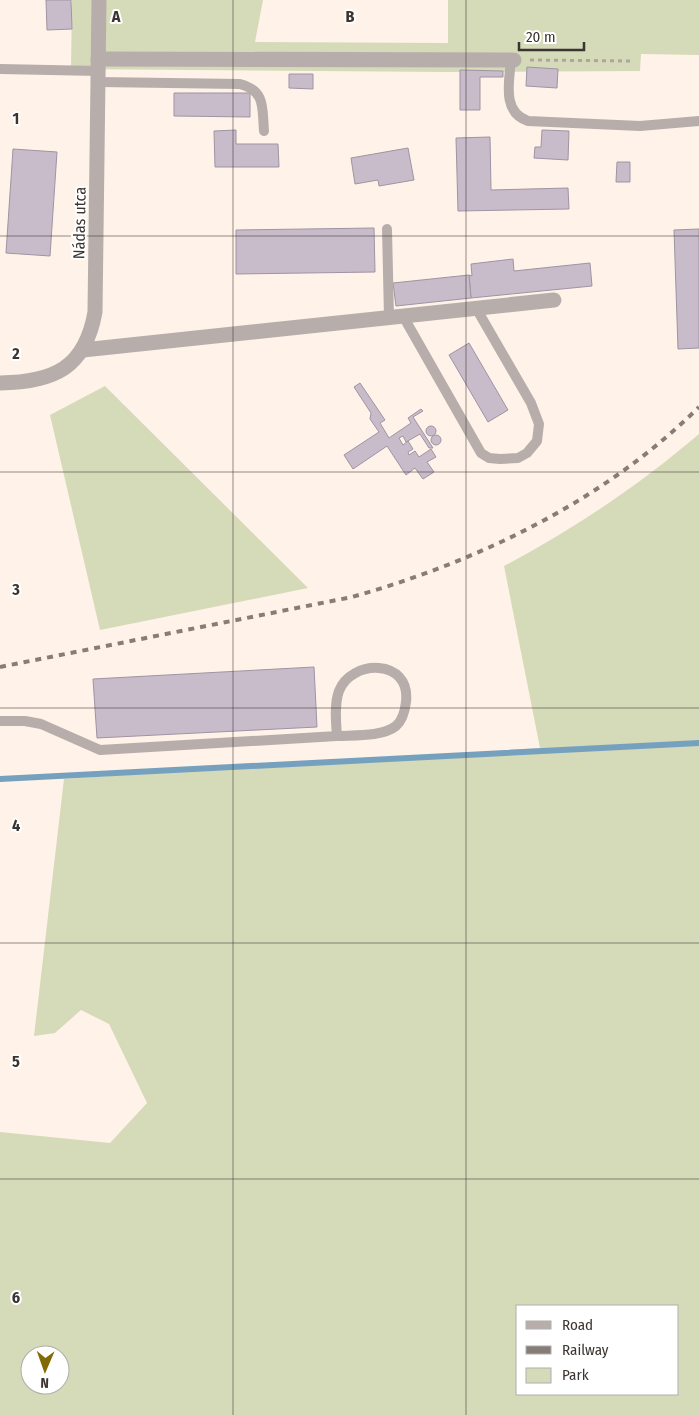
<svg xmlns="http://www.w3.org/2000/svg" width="699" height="1415" font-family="'Fira Sans Condensed',sans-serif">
	<rect width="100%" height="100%" fill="#fff2e8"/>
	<g fill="#d5dab9" fill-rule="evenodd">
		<path d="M72,0h191l-8,42 193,1v-43h251v55l-58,-1 -1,17 -194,1 -375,-3z"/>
		<path d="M105,386l203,202 -208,42 -50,-215z"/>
		<path d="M699,434v981h-699v-283l110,11 37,-40 -38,-79 -28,-14 -26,23 -21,3 30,-257 476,-31 -36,-182c70,-37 134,-80 195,-132zM678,1306v88h-160v-88zM30,1355h30v30h-30z"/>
	</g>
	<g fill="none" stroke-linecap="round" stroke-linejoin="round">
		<path stroke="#75a1bf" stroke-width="6" d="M0,779l699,-36"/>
	</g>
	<g fill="#c8bccb" stroke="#9f94a2">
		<path d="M46,0h25l1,29 -25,1z"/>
		<path d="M527,67l31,2 -1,19 -31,-2z"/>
		<path d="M460,70l43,1v6h-23v33h-20z"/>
		<path d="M289,74h24v15l-24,-1z"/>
		<path d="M174,93h76v24l-76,-1z"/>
		<path d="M236,130v14h42l1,23h-64l-1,-36z"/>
		<path d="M542,130l27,1 -1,29 -34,-2 1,-11h6z"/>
		<path d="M490,137l1,53 77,-2 1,21 -111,2 -2,-73z"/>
		<path d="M408,148l6,32 -35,6 -1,-6 -23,4 -4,-26z"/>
		<path d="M13,149l44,3 -7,104 -44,-3z"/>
		<path d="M617,162h13v20h-14z"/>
		<path d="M374,228l1,44 -139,2v-44z"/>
		<path d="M699,229v119l-21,1 -4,-119z"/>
		<path d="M513,259l1,12 76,-8 2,23 -121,12 -2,-23 3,1 -1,-12z"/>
		<path d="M469,275l2,23 -75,8 -3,-23z"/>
		<path d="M469,343l39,67 -20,12 -39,-67z"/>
		<path d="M360,383l25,37 -5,3 9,15 22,-15 -3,-5 13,-9 2,2 -10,6 20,31h-4l-9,-14 -14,8 -3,-6 -4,2 4,7 5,-4 5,8 -5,3 1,3 6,-4 4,6 12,-8 5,8 -9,5 7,10 -11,7 -8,-11 -9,7 -19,-29 -34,23 -9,-14 35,-23 -9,-13 1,-6 -17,-26z"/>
		<circle cx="431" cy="431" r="5"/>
		<circle cx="436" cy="440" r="5"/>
		<path d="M314,667l3,60 -220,11 -4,-59z"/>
	</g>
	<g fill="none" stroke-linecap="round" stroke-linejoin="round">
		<path stroke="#afa59d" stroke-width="3" stroke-dasharray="4 4" stroke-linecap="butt" d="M530,60l104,1"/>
		<g stroke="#b7aeac" stroke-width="10">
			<path d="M511,60c-2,23 -9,52 17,61l112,5 59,-5"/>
			<path d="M0,69l99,2"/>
			<path d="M99,82l141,2c26,7 22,24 24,47"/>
			<path d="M387,229l2,88"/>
			<path d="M403,316l78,137 8,5 11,1 18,-1 9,-5 10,-12 2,-17 -8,-21 -55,-95"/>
			<path d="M0,721h25l16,3 59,26 237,-14c17,-1 45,1 59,-10 7,-6 9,-16 10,-24 5,-44 -55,-43 -67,-11 -5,13 -3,32 -2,45"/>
		</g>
		<g stroke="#b7aeac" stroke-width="15">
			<path d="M98,59l416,1"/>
			<path d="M83,350l471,-50"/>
			<path d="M0,383c53,-1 85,-14 95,-71l4,-312"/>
		</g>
		<path stroke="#877d77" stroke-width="4" stroke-dasharray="6 6" stroke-linecap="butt" d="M0,667l352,-70c127,-36 252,-96 347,-190"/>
	</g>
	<path fill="none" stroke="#3b3430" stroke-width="1" stroke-opacity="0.55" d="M233,0v1415M466,0v1415M0,236h699M0,472h699M0,708h699M0,943h699M0,1179h699"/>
	<g text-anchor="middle" stroke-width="4" stroke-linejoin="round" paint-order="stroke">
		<g font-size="16" fill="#3b3430" stroke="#fff">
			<text transform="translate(79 223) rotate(-89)" y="6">Nádas utca</text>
		</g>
	</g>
	<g font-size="16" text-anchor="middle" font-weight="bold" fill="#3b3430" stroke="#fff" stroke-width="4" stroke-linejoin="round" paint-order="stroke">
		<text x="116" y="22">A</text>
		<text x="350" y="22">B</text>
		<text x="16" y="124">1</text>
		<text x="16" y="359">2</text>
		<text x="16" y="595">3</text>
		<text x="16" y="831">4</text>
		<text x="16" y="1067">5</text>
		<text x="16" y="1303">6</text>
	</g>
	<rect x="516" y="1305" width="162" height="90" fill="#ffffff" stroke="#b1aeac"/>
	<rect x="526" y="1321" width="25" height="8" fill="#b7aeac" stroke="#b1aeac"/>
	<text x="562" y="1330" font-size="15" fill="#3b3430">Road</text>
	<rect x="526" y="1346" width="25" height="8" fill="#877d77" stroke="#b1aeac"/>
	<text x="562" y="1355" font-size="15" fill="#3b3430">Railway</text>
	<rect x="526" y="1368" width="25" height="15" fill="#d5dab9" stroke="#b1aeac"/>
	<text x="562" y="1380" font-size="15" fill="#3b3430">Park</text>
	<g transform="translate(45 1370) rotate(182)"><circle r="24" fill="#ffffff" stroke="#b1aeac"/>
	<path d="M0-4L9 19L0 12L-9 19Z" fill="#846a05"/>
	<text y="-8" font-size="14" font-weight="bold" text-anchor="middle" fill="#3b3430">N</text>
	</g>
	<path d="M519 42v8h65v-8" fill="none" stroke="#3b3430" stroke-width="2.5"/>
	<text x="526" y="42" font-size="15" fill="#3b3430" stroke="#ffffff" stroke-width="4" paint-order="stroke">20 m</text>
</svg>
